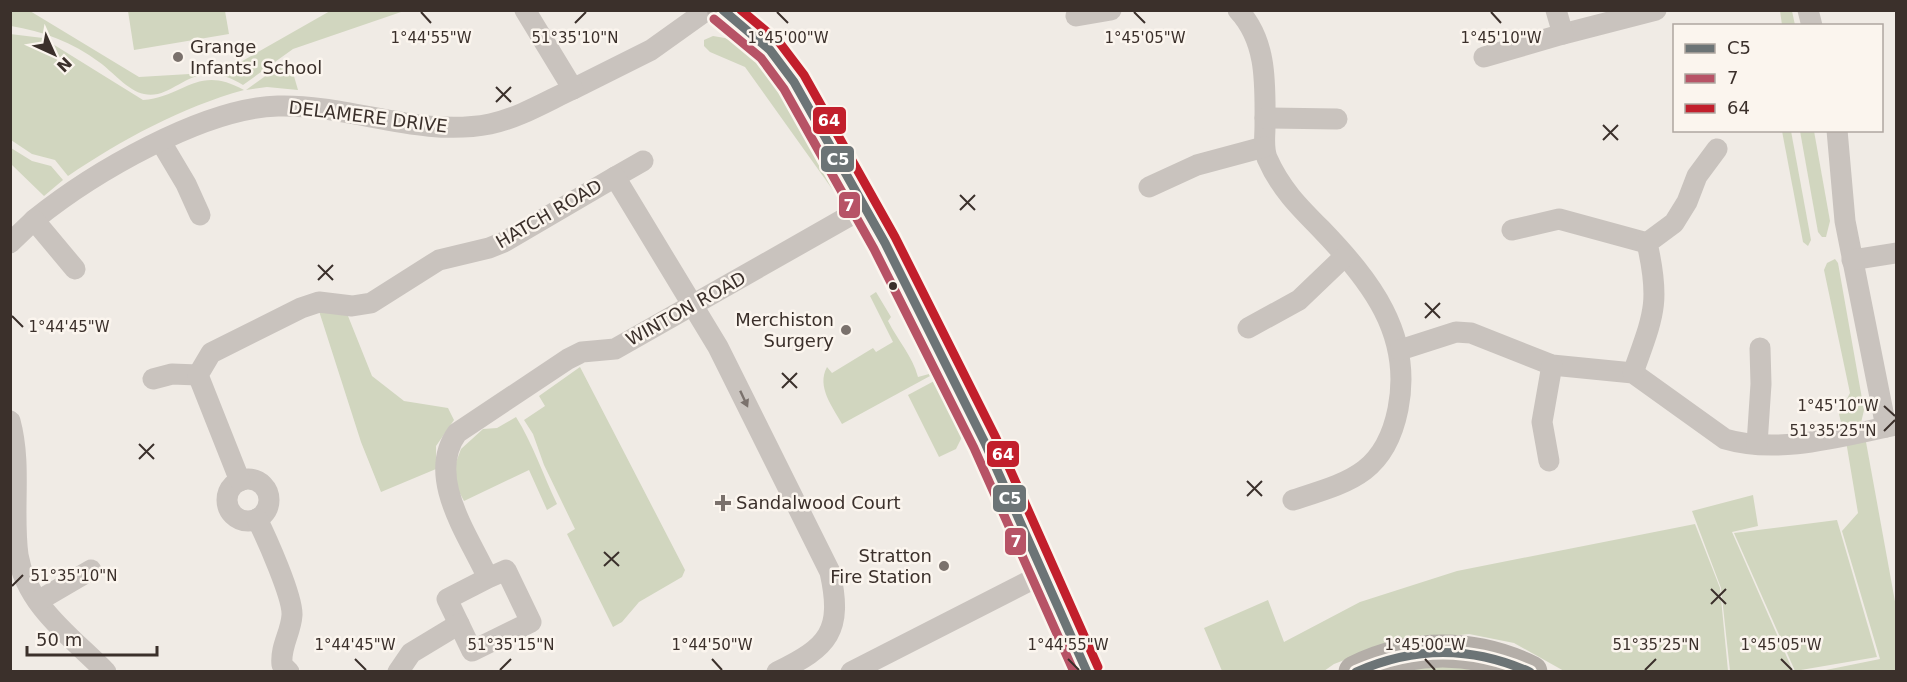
<svg xmlns="http://www.w3.org/2000/svg" width="1907" height="682" font-family="'DejaVu Sans',sans-serif">
	<rect width="100%" height="100%" fill="#f0ebe5"/>
	<g fill="#d1d6bf">
		<path d="M10,11h20l109,66 84,-5 107,-61h74l-111,38 -50,36c-50,-32 -67,16 -99,9 -16,-3 -32,-23 -45,-32 -26,-20 -57,-31 -88,-36z"/>
		<path d="M128,11h97l4,23 -95,16z"/>
		<path d="M1780,11h12l3,14h-13z"/>
		<path d="M10,34l33,4 100,62c43,-4 55,-36 101,-10 -62,17 -123,50 -176,86l-13,-16 -23,-6 -21,-14z"/>
		<path d="M713,36l12,2 21,10 36,32 59,115 -1,5 -95,-133 -35,-15 -6,-6v-6z"/>
		<path d="M289,59l9,31 -31,-3 -21,3z"/>
		<path d="M1782,131h9l20,109 -3,6 -5,-4z"/>
		<path d="M1800,131h14l16,90 -4,16h-4l-4,-5z"/>
		<path d="M11,148l21,13 19,5 12,14 -19,16 -33,-32z"/>
		<path d="M1835,259l3,4 26,147 -3,13 -19,4 -3,-13 11,-21 -26,-123 3,-7z"/>
		<path d="M876,292l15,25 -3,4c10,20 24,34 30,56l11,-3 1,2 -88,48c-9,-17 -26,-37 -15,-57l5,6 41,-25 3,4 17,-10 -23,-46z"/>
		<path d="M319,311h27l26,65 32,25 44,7 6,12 -18,26v23l-55,23 -20,-50z"/>
		<path d="M580,367l105,203 -3,7 -43,25 -17,20 -9,5 -46,-93 8,-5 -31,-64 -11,-31 -9,-14 21,-14 -6,-10z"/>
		<path d="M936,380l26,57 -6,12 -17,8 -31,-62z"/>
		<path d="M516,417c17,27 27,58 41,87l-10,6 -18,-40 -65,31 -8,-15 -1,-21 6,-16 22,-20 14,-1z"/>
		<path d="M1846,441l20,1 30,165v64l-80,1 64,-13 -38,-128 16,-18z"/>
		<path d="M1753,495l5,31 -26,6 61,139h-63l-9,-83 -29,-77z"/>
		<path d="M1837,520l40,137 -82,14 -61,-138z"/>
		<path d="M1695,524l25,64 8,83h-164l-50,-28 -45,-9 -80,9 -55,21 -10,7h-102l-18,-43 64,-28 16,42 76,-40 97,-31z"/>
		<path d="M1443,665l42,7h-94z"/>
	</g>
	<g fill="none" stroke-linecap="round" stroke-linejoin="round">
		<g stroke="#c9c3be" stroke-width="21">
			<path d="M1238,10c30,32 27,76 27,116 0,12 -2,21 2,32 13,30 32,49 54,71 49,51 92,105 77,180 -13,65 -49,73 -105,91"/>
			<path d="M1808,10l4,16"/>
			<path d="M1076,16l35,-6"/>
			<path d="M1563,34l93,-24"/>
			<path d="M1484,57l79,-23 -7,-24"/>
			<path d="M573,89l78,-39 56,-40"/>
			<path d="M1265,118l72,1"/>
			<path d="M1837,130l8,91 41,206"/>
			<path d="M161,142l25,42 14,31"/>
			<path d="M615,177l28,-16"/>
			<path d="M1149,187l48,-22 67,-18"/>
			<path d="M34,220c58,-47 169,-112 244,-114 71,-2 141,32 212,18 29,-6 57,-23 83,-35l-48,-79"/>
			<path d="M1512,230l47,-11 88,24"/>
			<path d="M10,243l24,-23 41,49"/>
			<path d="M1852,260l44,-7"/>
			<path d="M1248,328l51,-28 46,-44"/>
			<path d="M1400,350l56,-18 15,1 81,32 81,8 92,66c54,16 117,-3 171,-14"/>
			<path d="M1633,373c20,-57 28,-69 14,-130l27,-20 13,-21 10,-26 20,-27"/>
			<path d="M153,379l19,-5 26,1"/>
			<path d="M10,421c12,44 2,90 8,134 8,51 55,83 88,117"/>
			<path d="M1757,444l4,-60 -1,-36"/>
			<path d="M1549,461l-7,-39 10,-57"/>
			<circle cx="248" cy="500" r="21"/>
			<path d="M240,481l-42,-106 13,-22 90,-45 18,-6 33,4 19,-3 68,-43 50,-12 15,-6 111,-65 103,170 112,225c13,59 -1,75 -53,100"/>
			<path d="M257,519c9,18 36,78 35,96 -1,18 -12,31 -10,50l7,7"/>
			<path d="M488,578l-41,21 25,52 59,-29 -25,-52 -18,8c-19,-42 -63,-101 -31,-145l111,-74 14,-7 33,-3 250,-142"/>
			<path d="M38,601l53,-31"/>
			<path d="M398,672l13,-19 48,-29"/>
			<path d="M851,672l192,-98"/>
		</g>
		<path stroke="#bab3ae" stroke-width="30" d="M722,10l48,40 24,32 91,161 100,200 102,229"/>
		<path stroke="#b4aea8" stroke-width="33" d="M1355,672c56,-28 119,-28 176,0"/>
		<defs>
			<g id="bus-1">
				<path d="M723,10l47,40 24,32 91,161 100,200 102,229"/>
				<path d="M1356,672c59,-26 115,-26 174,0"/>
			</g>
			<path id="bus-2" d="M714,19l47,39 23,31 90,160 100,199 100,224"/>
			<path id="bus-3" d="M741,10l38,32 25,33 91,162 101,201 102,229"/>
		</defs>
		<use href="#bus-1" stroke="#fbf5ee" stroke-width="14"/>
		<use href="#bus-2" stroke="#fbf5ee" stroke-width="14"/>
		<use href="#bus-3" stroke="#fbf5ee" stroke-width="14"/>
		<use href="#bus-1" stroke="#6c7476" stroke-width="9"/>
		<use href="#bus-2" stroke="#b75366" stroke-width="9"/>
		<use href="#bus-3" stroke="#c21f2c" stroke-width="9"/>
	</g>
	<defs><path id="oneway-solid" d="M-6-.8H1V-3.2L6.5 0L1 3.2V.8H-6Z" transform="scale(1.5)"/></defs>
	<use fill="#7b726d" href="#oneway-solid" transform="translate(744 399) rotate(65)"/>
	<path fill="none" stroke="#3b302b" stroke-width="2" d="M421,12l10,11M777,12l11,11M1134,12l11,11M1491,12l10,11M575,23l11,-11M496,87l15,15M496,102l15,-15M1603,125l15,15M1603,140l15,-15M960,195l15,15M960,210l15,-15M318,265l15,15M318,280l15,-15M1425,303l15,15M12,316l11,11M1425,318l15,-15M782,373l15,15M782,388l15,-15M1884,406l11,10M1884,431l11,-11M139,444l15,15M139,459l15,-15M1247,481l15,15M1247,496l15,-15M604,552l15,14M604,566l15,-14M12,586l11,-11M1711,589l15,15M1711,604l15,-15M355,659l11,11M712,659l10,11M1068,659l11,11M1425,659l10,11M1781,659l11,11M500,670l11,-11M1645,670l11,-11"/>
	<g fill="#7a716c" stroke="#fbf5ee" stroke-width="2">
		<circle cx="178" cy="57" r="6"/>
		<circle cx="846" cy="330" r="6"/>
		<path d="M720 494h6v6h6v6h-6v6h-6v-6h-6v-6h6z"/>
		<circle cx="944" cy="566" r="6"/>
	</g>
	<circle fill="#3b302b" stroke="#fbf5ee" stroke-width="2" cx="893" cy="286" r="5"/>
	<g text-anchor="middle" stroke-width="5" stroke-linejoin="round" paint-order="stroke">
		<g font-size="18" fill="#3b302b" stroke="#fbf5ee" text-anchor="start">
			<text x="190" y="53">Grange<tspan x="190" dy="21">Infants' School</tspan></text>
			<text x="834" y="326" text-anchor="end">Merchiston<tspan x="834" dy="21">Surgery</tspan></text>
			<text x="736" y="509">Sandalwood Court</text>
			<text x="932" y="562" text-anchor="end">Stratton<tspan x="932" dy="21">Fire Station</tspan></text>
		</g>
		<g font-size="18" fill="#3b302b" stroke="#fbf5ee">
			<text transform="translate(368 117) rotate(7)" y="6">DELAMERE DRIVE</text>
			<text transform="translate(549 214) rotate(-30)" y="6">HATCH ROAD</text>
			<text transform="translate(686 309) rotate(-29)" y="6">WINTON ROAD</text>
		</g>
	</g>
	<g font-size="15" text-anchor="middle" fill="#3b302b" stroke="#fbf5ee" stroke-width="5" stroke-linejoin="round" paint-order="stroke">
		<text x="431" y="43">1°44'55"W</text>
		<text x="575" y="43">51°35'10"N</text>
		<text x="788" y="43">1°45'00"W</text>
		<text x="1145" y="43">1°45'05"W</text>
		<text x="1501" y="43">1°45'10"W</text>
		<text x="69" y="332">1°44'45"W</text>
		<text x="1838" y="411">1°45'10"W</text>
		<text x="1833" y="436">51°35'25"N</text>
		<text x="74" y="581">51°35'10"N</text>
		<text x="355" y="650">1°44'45"W</text>
		<text x="511" y="650">51°35'15"N</text>
		<text x="712" y="650">1°44'50"W</text>
		<text x="1068" y="650">1°44'55"W</text>
		<text x="1425" y="650">1°45'00"W</text>
		<text x="1656" y="650">51°35'25"N</text>
		<text x="1781" y="650">1°45'05"W</text>
	</g>
	<g stroke="#fbf5ee" stroke-width="2">
		<rect x="812" y="106" width="35" height="29" rx="6" fill="#c21f2c"/>
		<rect x="820" y="145" width="35" height="28" rx="6" fill="#6c7476"/>
		<rect x="838" y="191" width="23" height="28" rx="6" fill="#b75366"/>
		<rect x="986" y="440" width="34" height="28" rx="6" fill="#c21f2c"/>
		<rect x="992" y="484" width="35" height="29" rx="6" fill="#6c7476"/>
		<rect x="1004" y="527" width="23" height="29" rx="6" fill="#b75366"/>
	</g>
	<g font-size="16" text-anchor="middle" font-weight="bold" fill="#fff">
		<text x="829" y="126">64</text>
		<text x="838" y="165">C5</text>
		<text x="849" y="211">7</text>
		<text x="1003" y="460">64</text>
		<text x="1010" y="504">C5</text>
		<text x="1016" y="547">7</text>
	</g>
	<rect width="1907" height="682" fill="none" stroke="#3b302b" stroke-width="24"/>
	<rect x="1673" y="24" width="210" height="108" fill="#fbf5ee" stroke="#aea6a0" stroke-width="1.5"/>
	<rect x="1685" y="44" width="30" height="9" fill="#6c7476" stroke="#aea6a0" stroke-width="1.5"/>
	<text x="1727" y="54" font-size="18" fill="#3b302b">C5</text>
	<rect x="1685" y="74" width="30" height="9" fill="#b75366" stroke="#aea6a0" stroke-width="1.5"/>
	<text x="1727" y="84" font-size="18" fill="#3b302b">7</text>
	<rect x="1685" y="104" width="30" height="9" fill="#c21f2c" stroke="#aea6a0" stroke-width="1.5"/>
	<text x="1727" y="114" font-size="18" fill="#3b302b">64</text>
	<g transform="translate(54 54) rotate(135)" stroke="#fbf5ee" stroke-width="4.5" paint-order="stroke">
	<path d="M0-4.5L10 22L0 15L-10 22Z" fill="#3b302b"/>
	<text y="-9" font-size="16" font-weight="bold" text-anchor="middle" fill="#3b302b">N</text>
	</g>
	<path d="M27 646v9h130v-9" fill="none" stroke="#3b302b" stroke-width="3"/>
	<text x="36" y="646" font-size="18" fill="#3b302b" stroke="#fbf5ee" stroke-width="4.5" paint-order="stroke">50 m</text>
</svg>
